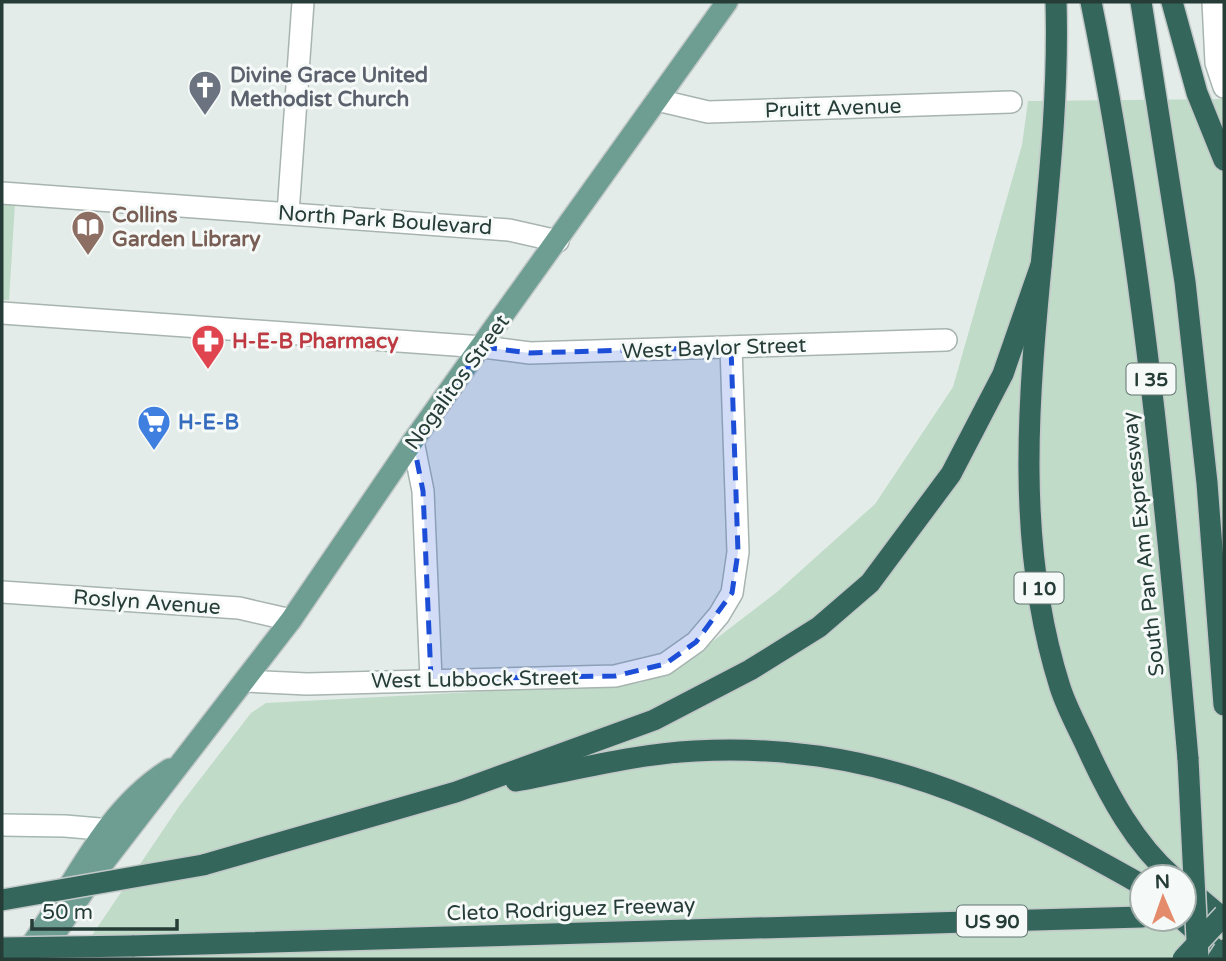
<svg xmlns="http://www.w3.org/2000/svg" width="1226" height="961" font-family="'Varela Round',sans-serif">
	<rect width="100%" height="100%" fill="#e4ece9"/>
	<g fill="#c0dbc8" fill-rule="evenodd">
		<path d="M1224,99v860h-1148l104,-154 71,-92 15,-10 373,-20 26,-9 39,-26 73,-56 98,-88 78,-117 69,-242 6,-44zM1142,877h42v42h-42z"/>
		<path d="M2,202l13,1 -6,97h-7z"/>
	</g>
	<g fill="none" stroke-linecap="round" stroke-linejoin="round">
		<defs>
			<g id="street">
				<path d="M1213,2l3,61 8,24"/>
				<path d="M657,100l51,12 303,-10"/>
				<path d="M2,193l507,37 49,11"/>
				<path d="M288,213l15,-211"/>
				<path d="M2,313l481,34 47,6 416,-13"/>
				<path d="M413,441l10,50 8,188"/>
				<path d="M2,592l237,16 52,12"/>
				<path d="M245,681l62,3 308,-8 50,-12 31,-22 23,-27 13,-22 6,-41 -7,-205"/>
			</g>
			<path id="secondary" d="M2,825l63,1 58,5"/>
			<g id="primary">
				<path d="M21,959c49,-63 79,-147 149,-190"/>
				<path d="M38,959l60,-89 193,-250 122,-179 314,-439"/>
			</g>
			<g id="highway">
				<path d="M1056,2c7,228 -67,461 4,685 7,22 19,43 28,63 21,46 47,94 85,127"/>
				<path d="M1091,2c51,250 75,503 97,757"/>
				<path d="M1141,2l44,280 22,201 17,222"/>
				<path d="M1172,2l25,91 27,67"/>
				<path d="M516,781c59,-11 119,-27 179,-30 178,-9 297,49 447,134"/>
				<path d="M203,865l253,-73 198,-72 96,-50 69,-43 51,-44 81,-109 52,-100 38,-109"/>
				<path d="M1186,887l38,32"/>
				<path d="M1182,919l42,38"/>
				<path d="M132,946l1010,-29"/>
			</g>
		</defs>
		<use href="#street" stroke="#a7b4b0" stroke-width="24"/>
		<use href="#secondary" stroke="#a4b7b1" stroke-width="24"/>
		<use href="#primary" stroke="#c2c8c7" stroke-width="24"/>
		<use href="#highway" stroke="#c2c8c7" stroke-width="24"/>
		<use href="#street" stroke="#fff" stroke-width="21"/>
		<use href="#secondary" stroke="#fff" stroke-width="21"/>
		<use href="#primary" stroke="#6e9d92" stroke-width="21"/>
		<use href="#highway" stroke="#34665c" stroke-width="21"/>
		<defs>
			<g id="highway-bridge">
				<path d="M1188,759l10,200"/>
				<path d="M2,900l201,-35"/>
				<path d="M2,948l130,-2"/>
				<path d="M1183,959l41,-44"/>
				<path d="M1218,959l6,-9"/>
			</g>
		</defs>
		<use href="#highway-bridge" stroke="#c2c8c7" stroke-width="24" stroke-linecap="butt"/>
		<use href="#highway-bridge" stroke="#34665c" stroke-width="21"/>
	</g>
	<path fill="#1d4ed8" fill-opacity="0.2" stroke="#1d4ed8" stroke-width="5" stroke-dasharray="14 9" stroke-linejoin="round" d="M483,347l47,6 201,-6 7,205 -6,41 -36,49 -31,22 -50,12 -184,3 -8,-188 -10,-50z"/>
	<defs>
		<symbol id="church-pin" viewBox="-11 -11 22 30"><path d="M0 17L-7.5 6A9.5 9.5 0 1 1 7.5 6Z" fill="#6b7280" stroke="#f5f9f7"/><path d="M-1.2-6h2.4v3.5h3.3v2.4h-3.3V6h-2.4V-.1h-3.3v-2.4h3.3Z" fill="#fff"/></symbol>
		<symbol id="library-pin" viewBox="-11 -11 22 30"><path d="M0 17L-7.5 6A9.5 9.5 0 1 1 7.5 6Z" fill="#8d6e63" stroke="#f5f9f7"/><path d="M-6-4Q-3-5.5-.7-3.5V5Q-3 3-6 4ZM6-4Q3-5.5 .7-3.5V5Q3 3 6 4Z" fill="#fff"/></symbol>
		<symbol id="pharmacy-pin" viewBox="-11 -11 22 30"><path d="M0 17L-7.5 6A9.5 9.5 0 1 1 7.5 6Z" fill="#e0444e" stroke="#f5f9f7"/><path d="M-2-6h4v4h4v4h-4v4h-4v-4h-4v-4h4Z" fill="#fff"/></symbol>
		<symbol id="supermarket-pin" viewBox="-11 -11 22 30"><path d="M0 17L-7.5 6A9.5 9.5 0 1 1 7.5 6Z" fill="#3f7fe0" stroke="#f5f9f7"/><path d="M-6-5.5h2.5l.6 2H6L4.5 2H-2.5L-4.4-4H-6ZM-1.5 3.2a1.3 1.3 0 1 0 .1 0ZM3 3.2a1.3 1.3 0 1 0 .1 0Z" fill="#fff"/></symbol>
	</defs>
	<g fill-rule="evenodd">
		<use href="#church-pin" x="186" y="68" width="38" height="52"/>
		<use href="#library-pin" x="69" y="208" width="38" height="52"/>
		<use href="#pharmacy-pin" x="189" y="322" width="38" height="52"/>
		<use href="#supermarket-pin" x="135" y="403" width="38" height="52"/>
	</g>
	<g text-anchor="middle" stroke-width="6" stroke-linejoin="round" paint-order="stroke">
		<g fill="#f5f9f7" stroke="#637571" stroke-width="2">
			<rect x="1126.5" y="363.5" width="49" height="31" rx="5"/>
			<rect x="1014.5" y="572.5" width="49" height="31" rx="5"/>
			<rect x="957" y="905.5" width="70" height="31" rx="5"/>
		</g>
		<g font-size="19" font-weight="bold" fill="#253c37">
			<text x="1151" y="386">I 35</text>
			<text x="1039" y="595">I 10</text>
			<text x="992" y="928">US 90</text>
		</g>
		<g font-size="21" font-weight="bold" fill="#5b616d" stroke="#f5f9f7" text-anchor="start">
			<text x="230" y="82">Divine Grace United<tspan x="230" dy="24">Methodist Church</tspan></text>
		</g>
		<g font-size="21" fill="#253c37" stroke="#f5f9f7">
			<text transform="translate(833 108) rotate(-2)" y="7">Pruitt Avenue</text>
			<text transform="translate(385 220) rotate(4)" y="7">North Park Boulevard</text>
			<text transform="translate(714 348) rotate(-2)" y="7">West Baylor Street</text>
			<text transform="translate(457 382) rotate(-54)" y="7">Nogalitos Street</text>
			<text transform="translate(1143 544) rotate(-96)" y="7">South Pan Am Expressway</text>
			<text transform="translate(147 602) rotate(4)" y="7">Roslyn Avenue</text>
			<text transform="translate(475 679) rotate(-1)" y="7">West Lubbock Street</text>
			<text transform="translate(571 909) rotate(-2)" y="7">Cleto Rodriguez Freeway</text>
		</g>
		<g font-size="21" font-weight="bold" fill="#785e54" stroke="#f5f9f7" text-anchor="start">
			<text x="112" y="222">Collins<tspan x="112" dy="24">Garden Library</tspan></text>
		</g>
		<g font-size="21" font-weight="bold" fill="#be3a42" stroke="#f5f9f7" text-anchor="start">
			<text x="232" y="348">H-E-B Pharmacy</text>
		</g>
		<g font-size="21" font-weight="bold" fill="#366cbe" stroke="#f5f9f7" text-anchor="start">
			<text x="178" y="429">H-E-B</text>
		</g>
	</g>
	<rect width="1226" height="961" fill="none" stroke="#253c37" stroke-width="7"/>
	<g transform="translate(1163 898) rotate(358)"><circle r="33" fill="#f5f9f7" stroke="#a2adaa" stroke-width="2"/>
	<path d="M0-5L12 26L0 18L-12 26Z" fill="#e48b6b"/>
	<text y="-10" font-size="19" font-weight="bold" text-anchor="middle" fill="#253c37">N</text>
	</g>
	<path d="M32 919v10h145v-10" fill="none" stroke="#253c37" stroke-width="3.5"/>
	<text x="42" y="919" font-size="21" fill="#253c37" stroke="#f5f9f7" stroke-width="5" paint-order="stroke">50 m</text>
</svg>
